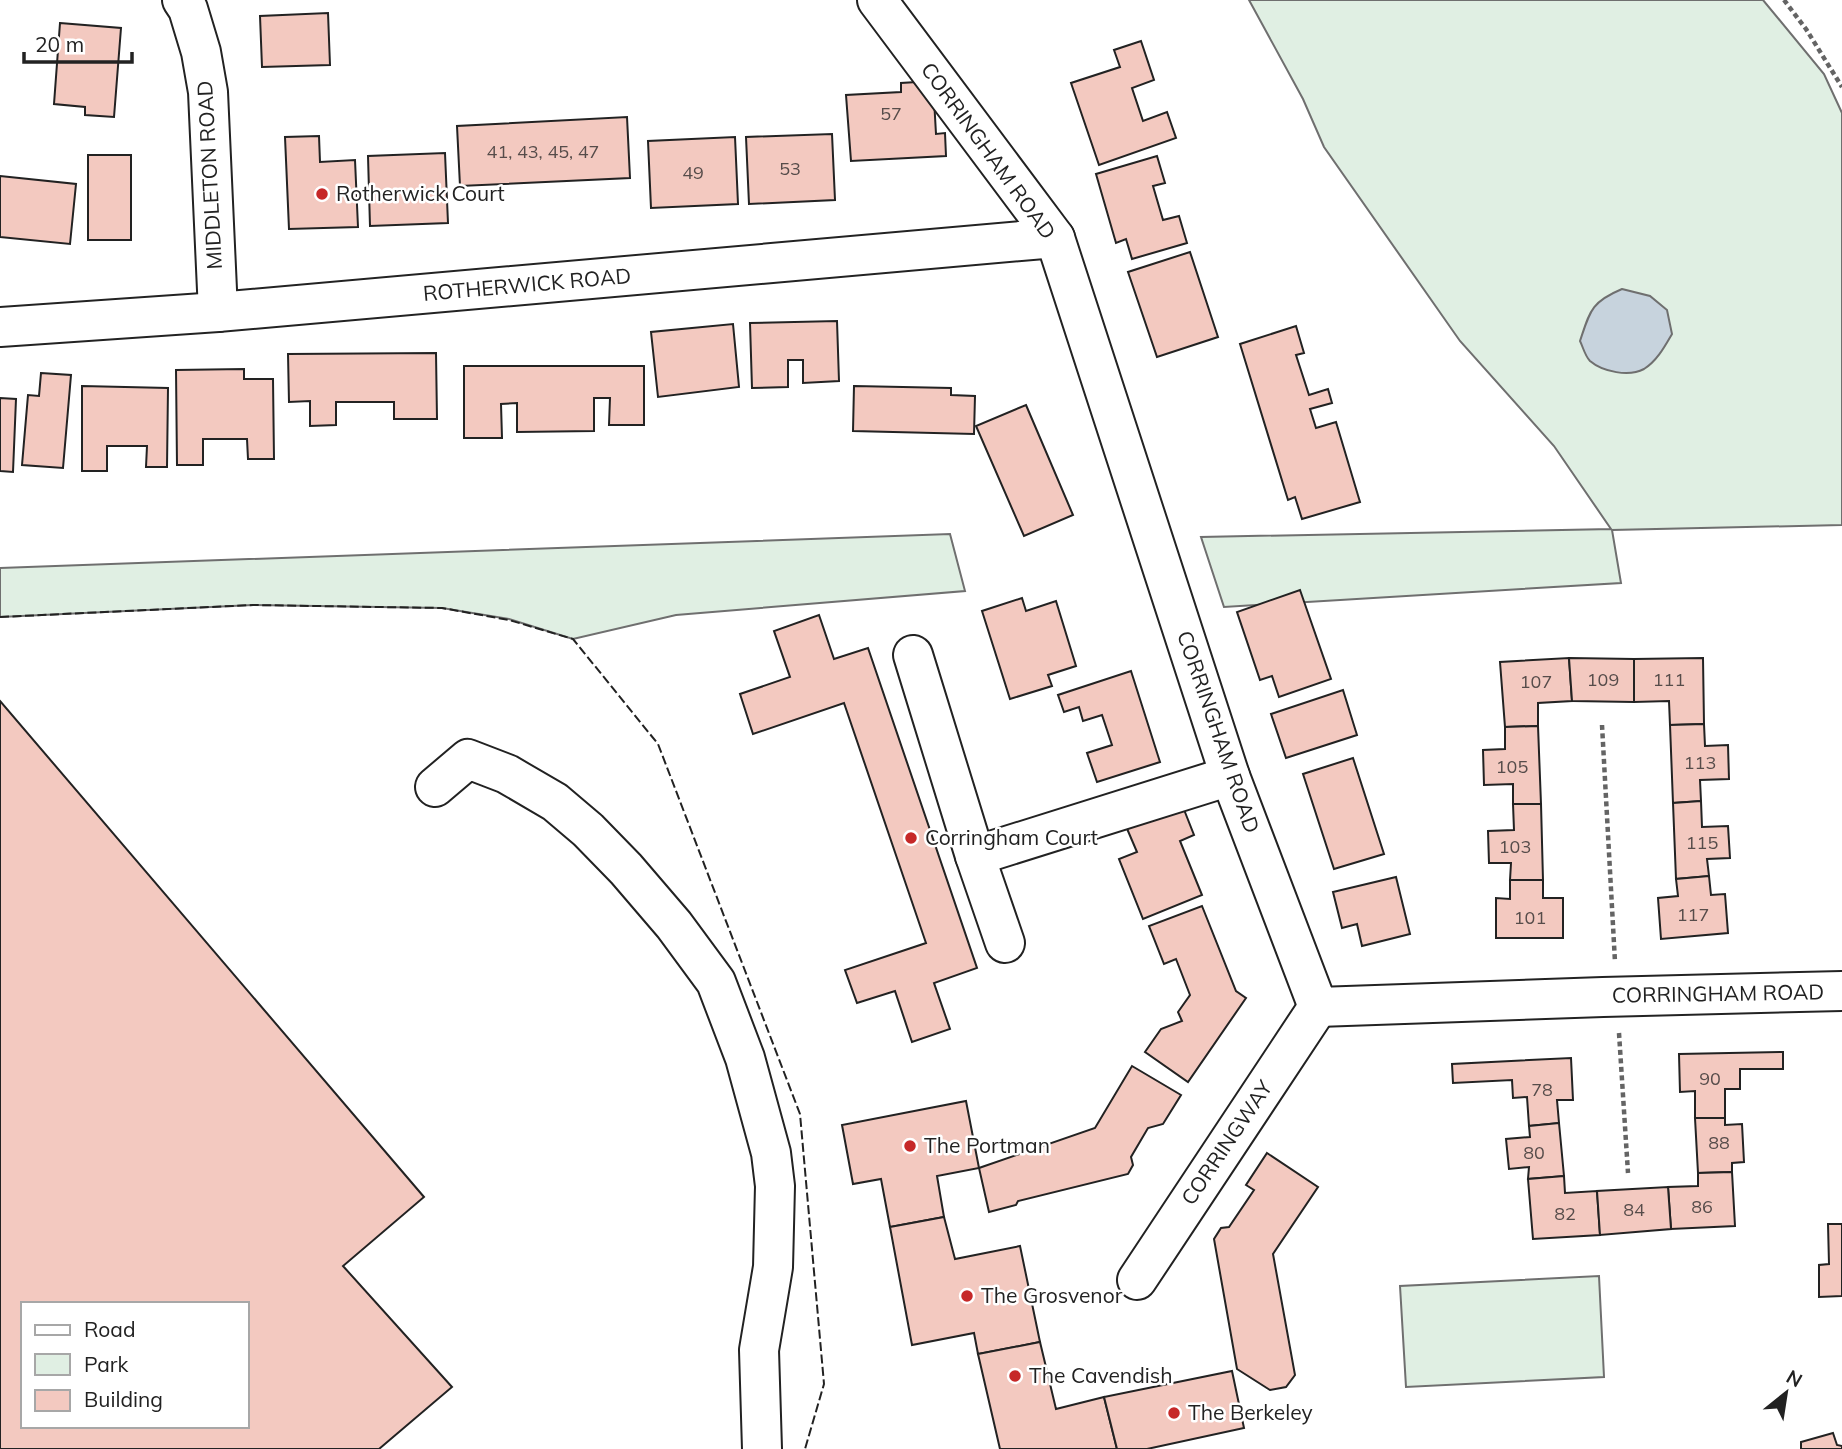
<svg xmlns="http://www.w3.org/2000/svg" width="1842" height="1449" font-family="Mulish,sans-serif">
	<rect width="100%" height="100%" fill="#fff"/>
	<g fill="#e0efe3" stroke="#6f6f6f" stroke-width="2">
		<path d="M1249,0h514l61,74 18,39v412l-230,5 9,53 -397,24 -23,-70 410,-8 -57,-83 -94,-105 -136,-194 -21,-48z"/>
		<path d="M950,534l15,57 -289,24 -103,24 -64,-20 -67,-11 -189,-3 -253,12v-49z"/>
		<path d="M1599,1276l5,101 -198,10 -6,-101z"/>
	</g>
	<path fill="#c7d3dd" stroke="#6f6f6f" stroke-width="2" d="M1622,289l28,7 17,14 5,24c-7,12 -15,27 -28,35 -15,8 -41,3 -54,-8 -5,-5 -7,-14 -10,-20 10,-30 11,-39 42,-52z"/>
	<g fill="#f3c9c0" stroke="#222" stroke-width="2" fill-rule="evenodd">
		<path d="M328,13l2,52 -68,2 -2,-51z"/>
		<path d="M60,23l61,5 -7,89 -29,-2v-8l-31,-3z"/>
		<path d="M1141,41l13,39 -22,8 11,33 24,-9 9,26 -77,27 -28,-82 49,-16 -6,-17z"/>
		<path d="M933,81l3,53 9,-1 1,23 -95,5 -5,-66 55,-3v-9z"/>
		<path d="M627,117l3,61 -170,8 -3,-60z"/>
		<path d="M832,134l3,66 -86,4 -3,-67z"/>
		<path d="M319,136l1,26 35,-2 3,67 -69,2 -4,-92z"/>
		<path d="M735,137l3,67 -87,4 -3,-67z"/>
		<path d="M445,153l3,70 -78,3 -2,-70z"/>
		<rect x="88" y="155" width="43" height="85"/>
		<path d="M1157,156l8,27 -12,3 10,34 16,-4 8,27 -55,16 -6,-20 -10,4 -20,-69z"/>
		<path d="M0,176l76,8 -6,60 -70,-7z"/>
		<path d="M1190,252l28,85 -61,20 -29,-85z"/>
		<path d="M837,321l2,60 -36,2v-23h-15v27l-36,1 -2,-65z"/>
		<path d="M733,324l6,63 -81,10 -7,-65z"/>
		<path d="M1296,326l8,27 -8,2 13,40 19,-6 4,14 -22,6 6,19 20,-6 24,80 -58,17 -7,-22 -7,3 -48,-156z"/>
		<path d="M436,353l1,66h-43v-17h-58v23l-26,1v-25l-21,1 -1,-48z"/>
		<path d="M464,366h180v59h-35l1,-27h-16v33l-77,1v-29l-16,1 1,34h-38z"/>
		<path d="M244,369v10h29l1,80h-26l-1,-20h-44v26h-26l-1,-95z"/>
		<path d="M41,373l30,2 -8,93 -41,-3 6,-70 11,1z"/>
		<path d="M82,386l86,2 -1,79h-21l1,-21h-40v25h-25z"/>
		<path d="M854,386l97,2v7l24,1 -1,38 -121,-3z"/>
		<path d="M0,398l16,1 -3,73 -13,-1z"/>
		<path d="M1026,405l47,110 -49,21 -48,-110z"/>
		<path d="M1300,590l31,89 -52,18 -7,-21 -12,4 -23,-68z"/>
		<path d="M1022,598l4,13 30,-10 20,65 -28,9 4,11 -42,13 -28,-88z"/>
		<path d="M819,615l15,44 34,-11 109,320 -43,15 16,46 -38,13 -17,-51 -38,12 -12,-33 81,-27 -82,-240 -91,31 -13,-40 50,-17 -16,-46z"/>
		<path d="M1569,658l3,43 -34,2v23l-33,1 -5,-65z"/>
		<path d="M1569,658l65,1v43l-62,-1z"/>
		<path d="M1703,658l1,66 -34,1 -1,-24 -35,1v-43z"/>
		<path d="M1131,671l29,91 -63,20 -10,-29 25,-8 -10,-30 -19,6 -4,-14 -15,5 -6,-17z"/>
		<path d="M1343,690l14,45 -71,23 -15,-44z"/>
		<path d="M0,701l424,496 -81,69 109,121 -73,62h-379zM23,1304h224v122h-224z"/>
		<path d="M1704,724l1,22 23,-1 1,34 -29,1 1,21 -28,2 -3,-78z"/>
		<path d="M1538,726l3,78h-28v-20l-29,1 -1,-35 22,-1v-22z"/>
		<path d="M1353,758l31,96 -50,15 -31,-95z"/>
		<path d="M1701,801l1,26 26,-1 2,32 -23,1 2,17 -33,3 -3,-76z"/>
		<path d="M1181,802l13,33 -14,6 22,54 -59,24 -24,-60 18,-7 -12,-28z"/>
		<path d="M1513,804h28l2,76h-33l1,-17h-22l-1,-32 26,-1z"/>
		<path d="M1709,876l2,19 14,-1 3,39 -67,6 -3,-41 20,-2 -2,-17z"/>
		<path d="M1396,877l14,57 -48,12 -5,-22 -15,4 -9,-36z"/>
		<path d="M1510,880h33v18h20v40h-67v-40l14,1z"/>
		<path d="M1202,906l34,85 10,7 -58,84 -43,-30 16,-23 21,-8 -4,-9 12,-17 -14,-36 -12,5 -15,-38z"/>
		<path d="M1783,1052v17h-43v20h-15v29h-30v-27l-15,1 -1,-38z"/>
		<path d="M1571,1058l2,42h-16l2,23 -30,3 -2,-29 -14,1 -1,-18 -59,3 -1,-19z"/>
		<path d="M1132,1066l49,29 -18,29 -15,4 -17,29 2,8 -5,9 -110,27 -2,4 -27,7 -10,-44 116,-40z"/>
		<path d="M966,1101l13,67 -42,8 7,41 -54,10 -9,-48 -28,5 -11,-59z"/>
		<path d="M1695,1118h30v7l17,-1 2,38 -12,1v9l-34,1z"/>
		<path d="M1559,1123l5,53 -36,3 1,-12 -20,2 -3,-30 24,-2 -1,-11z"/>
		<path d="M1267,1153l51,34 -45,67 22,121 -9,12 -16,3 -33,-21 -23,-130 7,-11 8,-1 25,-37 -8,-5z"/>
		<path d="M1732,1172l3,54 -64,3 -3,-42 30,-1v-13z"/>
		<path d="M1564,1176l1,17 32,-2 3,44 -67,4 -5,-60z"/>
		<path d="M1668,1187l3,42 -71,6 -3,-44z"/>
		<path d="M944,1217l11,42 65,-13 20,96 -62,12 -4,-21 -62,12 -22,-118z"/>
		<path d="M1828,1224h14v72l-23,1v-32l10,-1z"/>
		<path d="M1040,1342l16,67 48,-12 13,52h-117l-22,-95z"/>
		<path d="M1232,1371l12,57 -97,21h-30l-13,-52z"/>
		<path d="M1833,1433l4,12 5,1v3h-41v-7z"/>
	</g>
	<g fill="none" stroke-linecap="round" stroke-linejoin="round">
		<defs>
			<g id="minor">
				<path d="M182,0l6,9 13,43 7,40 10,220"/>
				<path d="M877,0l178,238 175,538 88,231 285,-10 239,-6"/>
				<path d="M0,327l218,-15 837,-74"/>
				<path d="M913,655l62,201 30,87"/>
				<path d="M435,787l33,-28 39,15 48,28 33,28 38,39 48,56 42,57 29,76 26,95 4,33 -2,81 -14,83 3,99"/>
				<path d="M975,856l255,-80"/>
				<path d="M1137,1280l181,-273"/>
			</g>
		</defs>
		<use href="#minor" stroke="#222" stroke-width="42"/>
		<g stroke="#646464" stroke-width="4.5" stroke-dasharray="5 3.5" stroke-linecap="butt">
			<path d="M1784,0l22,29 36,58"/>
			<path d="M1602,725l13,237"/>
			<path d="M1619,1033l9,140"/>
		</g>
		<use href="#minor" stroke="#fff" stroke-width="38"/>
		<path stroke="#222" stroke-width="2" stroke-dasharray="9 3.5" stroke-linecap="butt" d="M0,617l253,-12 189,3 67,12 64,19 85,105 142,370 24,270 -19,65"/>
	</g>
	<g fill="#c62828" stroke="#fff" stroke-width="2.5">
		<circle cx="322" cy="194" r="7"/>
		<circle cx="911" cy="838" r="7"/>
		<circle cx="910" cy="1146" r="7"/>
		<circle cx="967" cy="1296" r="7"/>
		<circle cx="1015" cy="1376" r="7"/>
		<circle cx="1174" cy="1413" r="7"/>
	</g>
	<g text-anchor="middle" stroke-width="5" stroke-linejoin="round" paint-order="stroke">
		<g font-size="18" fill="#564c4a">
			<text x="891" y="120">57</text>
			<text x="543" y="158">41, 43, 45, 47</text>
			<text x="790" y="175">53</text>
			<text x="693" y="179">49</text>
			<text x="1603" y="686">109</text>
			<text x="1669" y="686">111</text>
			<text x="1536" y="688">107</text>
			<text x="1700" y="769">113</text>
			<text x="1512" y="773">105</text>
			<text x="1702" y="849">115</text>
			<text x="1515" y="853">103</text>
			<text x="1693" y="921">117</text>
			<text x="1530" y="924">101</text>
			<text x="1710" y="1085">90</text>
			<text x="1542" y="1096">78</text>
			<text x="1719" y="1149">88</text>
			<text x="1534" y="1159">80</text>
			<text x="1702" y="1213">86</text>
			<text x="1634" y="1216">84</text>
			<text x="1565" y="1220">82</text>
		</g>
		<g font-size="21" fill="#222" stroke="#fff">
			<text transform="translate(988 151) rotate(54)" y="7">CORRINGHAM ROAD</text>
			<text transform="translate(210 175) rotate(-93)" y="7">MIDDLETON ROAD</text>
			<text transform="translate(527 285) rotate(-5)" y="7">ROTHERWICK ROAD</text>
			<text transform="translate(1218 732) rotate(71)" y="7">CORRINGHAM ROAD</text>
			<text transform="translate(1718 994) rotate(-1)" y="7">CORRINGHAM ROAD</text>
			<text transform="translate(1227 1143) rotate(-56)" y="7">CORRINGWAY</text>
		</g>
		<g font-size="21" fill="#222" stroke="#fff" text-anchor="start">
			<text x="336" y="201">Rotherwick Court</text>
			<text x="925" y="845">Corringham Court</text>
			<text x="924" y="1153">The Portman</text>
			<text x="981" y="1303">The Grosvenor</text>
			<text x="1029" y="1383">The Cavendish</text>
			<text x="1188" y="1420">The Berkeley</text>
		</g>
	</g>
	<rect x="21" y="1302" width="228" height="126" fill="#ffffff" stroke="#a7a7a7" stroke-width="2"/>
	<rect x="35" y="1325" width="35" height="10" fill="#ffffff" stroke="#a7a7a7" stroke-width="2"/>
	<text x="84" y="1337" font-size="21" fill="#222222">Road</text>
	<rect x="35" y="1354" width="35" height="21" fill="#e0efe3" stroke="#a7a7a7" stroke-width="2"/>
	<text x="84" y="1372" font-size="21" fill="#222222">Park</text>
	<rect x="35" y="1390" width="35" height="21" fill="#f3c9c0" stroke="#a7a7a7" stroke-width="2"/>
	<text x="84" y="1407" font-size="21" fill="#222222">Building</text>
	<g transform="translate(1786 1393) rotate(30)" stroke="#ffffff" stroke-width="5" paint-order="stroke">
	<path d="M0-5L12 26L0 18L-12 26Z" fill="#222222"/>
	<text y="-10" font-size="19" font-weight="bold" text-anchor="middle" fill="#222222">N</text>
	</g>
	<path d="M24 52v10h108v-10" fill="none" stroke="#222222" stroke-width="3.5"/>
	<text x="35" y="52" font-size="21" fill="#222222" stroke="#ffffff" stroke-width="5" paint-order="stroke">20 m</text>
</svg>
